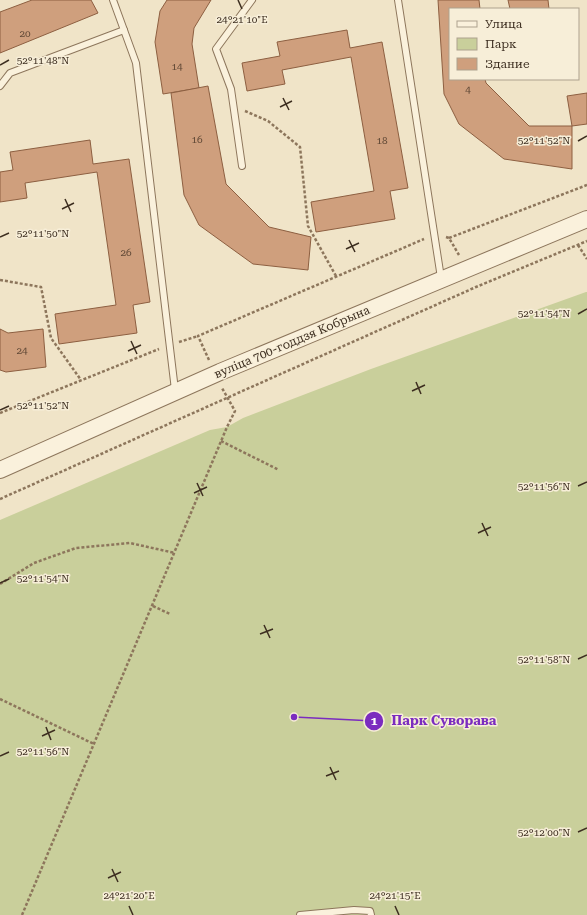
<svg xmlns="http://www.w3.org/2000/svg" width="587" height="915" font-family="'Roboto Serif',serif">
	<rect width="100%" height="100%" fill="#f0e4c8"/>
	<path fill="#c9cf9b" d="M586,292h1v623h-587v-395l210,-90 17,-3 16,-9 128,-49z"/>
	<g fill="#cf9f7d" stroke="#8d5f41">
		<path d="M32,0h59l7,13 -98,40v-41z"/>
		<path d="M167,0h44l-17,28 -2,16 7,44 -36,6 -8,-52 5,-31z"/>
		<path d="M438,0h41l1,9h-30v70h35l1,4 43,43h43v43l-68,-10 -45,-35 -15,-30z"/>
		<path d="M508,0h40l1,9h-39z"/>
		<path d="M347,30l3,18 32,-6 26,146 -18,3 5,28 -79,13 -5,-30 63,-11 -23,-134 -69,13 3,14 -38,7 -5,-28 38,-7 -3,-14z"/>
		<path d="M208,86l18,98 43,43 42,10 -3,33 -55,-6 -54,-39 -15,-30 -13,-102z"/>
		<path d="M587,93v31l-15,2 -5,-30z"/>
		<path d="M90,140l3,24 36,-5 21,143 -17,3 4,28 -78,11 -4,-30 61,-9 -19,-133 -72,11 2,15 -27,4v-30l13,-2 -3,-18z"/>
		<path d="M0,329l8,4 35,-4 3,38 -40,5 -6,-2z"/>
	</g>
	<g fill="none" stroke-linecap="round" stroke-linejoin="round">
		<defs>
			<g id="service">
				<path d="M113,0l23,63 39,327"/>
				<path d="M398,0l43,278"/>
				<path d="M0,86l10,-13 114,-43"/>
				<path d="M242,166l-11,-77 -15,-40 36,-49"/>
				<path d="M300,915l54,-5 16,1 1,4"/>
			</g>
			<path id="tertiary" d="M0,470l220,-98 367,-153"/>
		</defs>
		<use href="#service" stroke="#8d765c" stroke-width="8"/>
		<use href="#tertiary" stroke="#8d765c" stroke-width="18"/>
		<g stroke="#8d765c" stroke-width="2.5" stroke-dasharray="3 2" stroke-linecap="butt">
			<path d="M245,111l23,10 32,26 8,79 28,50"/>
			<path d="M446,237l3,1 10,17"/>
			<path d="M449,238l138,-53"/>
			<path d="M578,245l9,14"/>
			<path d="M0,280l41,7 10,51 30,42"/>
			<path d="M179,342l19,-6"/>
			<path d="M209,360l-11,-24 226,-97"/>
			<path d="M0,413l159,-64"/>
			<path d="M221,441l58,29"/>
			<path d="M0,499l476,-212 111,-46"/>
			<path d="M0,584l34,-21 42,-15 54,-5 45,10"/>
			<path d="M153,606l17,8"/>
			<path d="M0,699l94,45"/>
			<path d="M22,915l205,-488 8,-16 -13,-23"/>
		</g>
		<use href="#service" stroke="#faf1dc" stroke-width="6"/>
		<use href="#tertiary" stroke="#faf1dc" stroke-width="16"/>
	</g>
	<path fill="none" stroke="#3d2e20" stroke-width="1.5" d="M238,0l4,9M0,65l9,-5M283,98l6,12M280,107l12,-6M578,141l9,-5M65,199l6,13M62,209l12,-6M0,237l9,-4M349,240l6,12M346,249l13,-6M578,314l9,-5M131,341l6,13M128,351l13,-6M416,382l5,12M412,391l13,-6M0,410l9,-4M197,483l6,13M578,486l9,-4M194,493l13,-6M482,523l6,13M478,533l13,-6M0,583l9,-4M264,625l6,13M260,634l13,-5M578,659l9,-4M46,727l5,13M42,736l13,-6M0,756l9,-4M330,767l6,13M326,776l13,-5M578,832l9,-4M112,869l6,13M108,878l13,-6M129,906l4,9M395,906l4,9"/>
	<g text-anchor="middle" stroke-width="3" stroke-linejoin="round" paint-order="stroke">
		<g font-size="10" fill="#624a37">
			<text x="25" y="37">20</text>
			<text x="177" y="70">14</text>
			<text x="468" y="93">4</text>
			<text x="197" y="143">16</text>
			<text x="382" y="144">18</text>
			<text x="126" y="256">26</text>
			<text x="22" y="354">24</text>
		</g>
		<g font-size="12" fill="#3d2e20" stroke="#f7eed8">
			<text transform="translate(292 342) rotate(-23)" y="4">вуліца 700-годдзя Кобрына</text>
		</g>
	</g>
	<g font-size="10" text-anchor="middle" fill="#3d2e20" stroke="#f7eed8" stroke-width="3" stroke-linejoin="round" paint-order="stroke">
		<text x="242" y="23">24°21'10"E</text>
		<text x="43" y="64">52°11'48"N</text>
		<text x="544" y="144">52°11'52"N</text>
		<text x="43" y="237">52°11'50"N</text>
		<text x="544" y="317">52°11'54"N</text>
		<text x="43" y="409">52°11'52"N</text>
		<text x="544" y="490">52°11'56"N</text>
		<text x="43" y="582">52°11'54"N</text>
		<text x="544" y="663">52°11'58"N</text>
		<text x="43" y="755">52°11'56"N</text>
		<text x="544" y="836">52°12'00"N</text>
		<text x="129" y="899">24°21'20"E</text>
		<text x="395" y="899">24°21'15"E</text>
	</g>
	<path fill="none" stroke="#7b2cbf" stroke-width="1.5" d="M294 717L374 721"/>
	<g fill="#7b2cbf" stroke="#f7eed8" stroke-width="1.5">
		<circle cx="294" cy="717" r="4"/>
		<circle cx="374" cy="721" r="10"/>
	</g>
	<g font-size="12" text-anchor="middle" font-weight="bold" fill="#fff">
		<text x="374" y="725">1</text>
	</g>
	<g font-size="13" text-anchor="middle" font-weight="bold" fill="#7b2cbf" stroke="#f7eed8" stroke-width="3" stroke-linejoin="round" paint-order="stroke">
		<text x="444" y="725">Парк Суворава</text>
	</g>
	<rect x="449" y="8" width="130" height="72" fill="#f7eed8" stroke="#ada18e"/>
	<rect x="457" y="21" width="20" height="6" fill="#faf1dc" stroke="#ada18e"/>
	<text x="485" y="28" font-size="12" fill="#3d2e20">Улица</text>
	<rect x="457" y="38" width="20" height="12" fill="#c9cf9b" stroke="#ada18e"/>
	<text x="485" y="48" font-size="12" fill="#3d2e20">Парк</text>
	<rect x="457" y="58" width="20" height="12" fill="#cf9f7d" stroke="#ada18e"/>
	<text x="485" y="68" font-size="12" fill="#3d2e20">Здание</text>
</svg>
